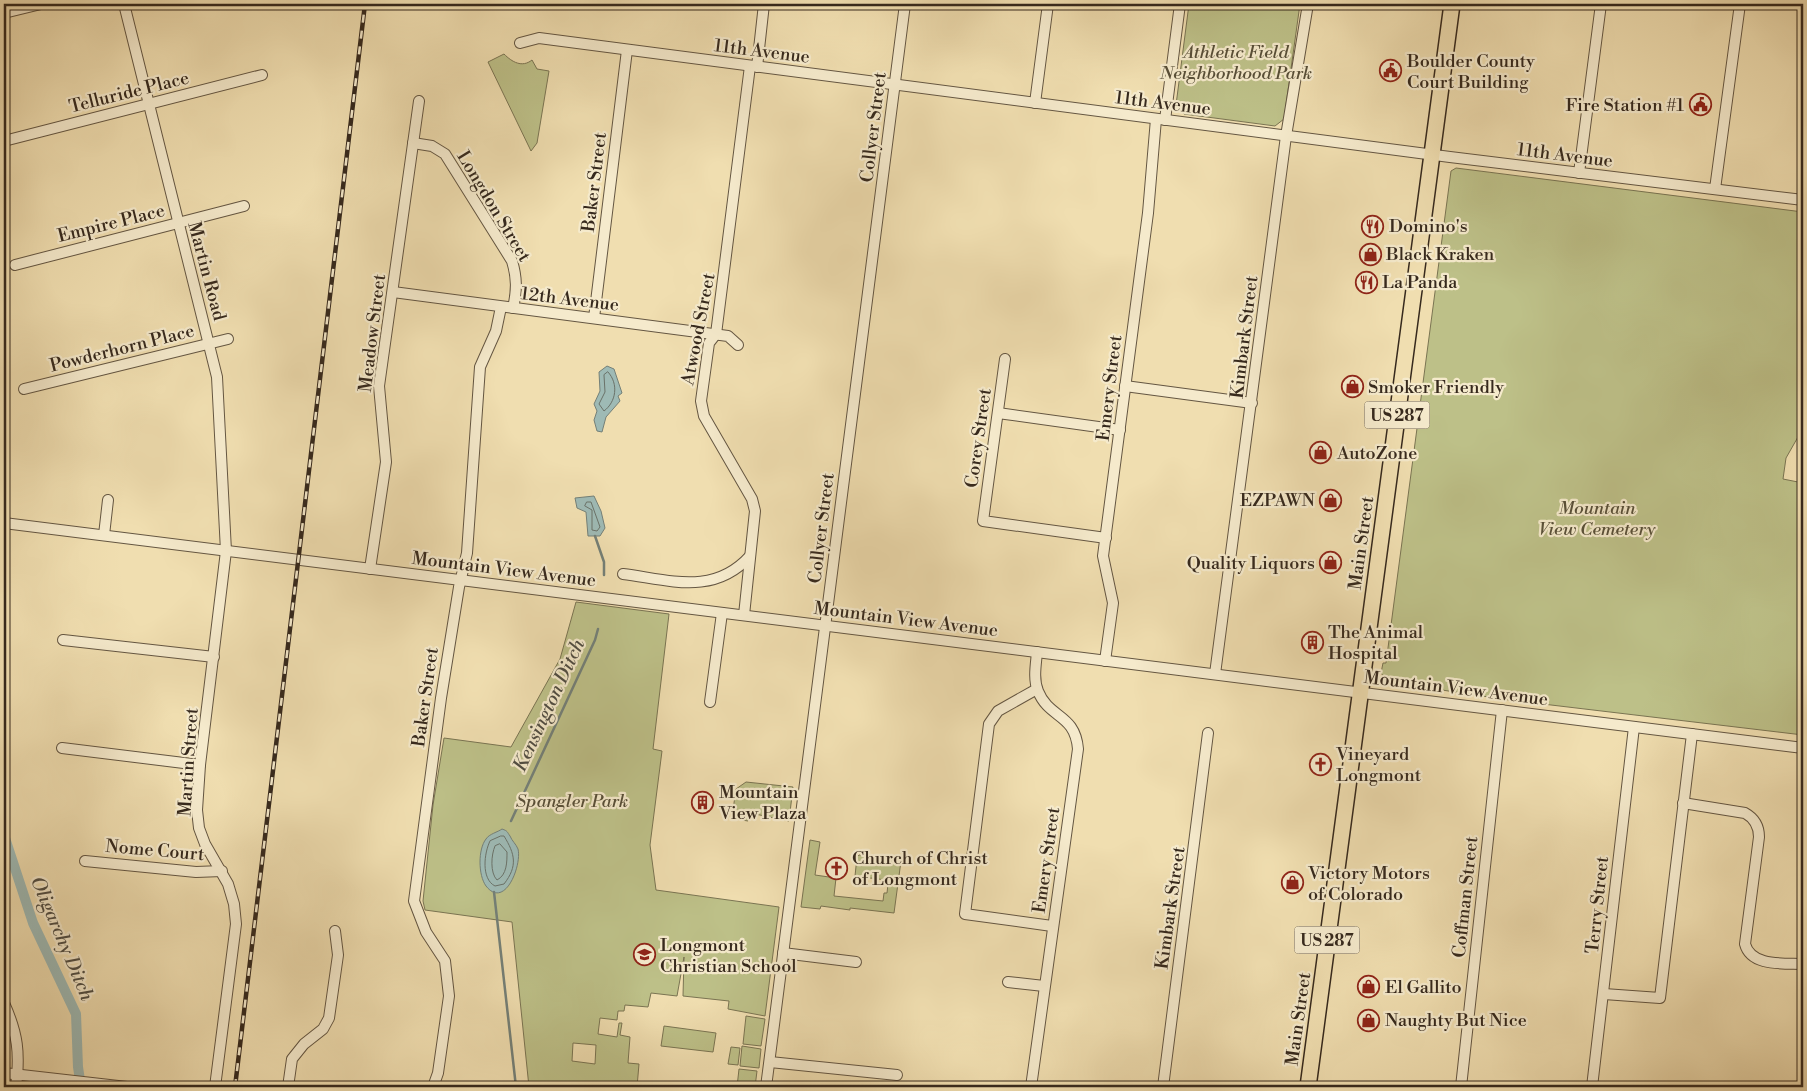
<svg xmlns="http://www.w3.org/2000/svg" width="1807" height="1091" font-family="'Libre Bodoni',serif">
	<rect width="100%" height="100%" fill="#f0deb0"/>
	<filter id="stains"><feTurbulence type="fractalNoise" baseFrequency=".004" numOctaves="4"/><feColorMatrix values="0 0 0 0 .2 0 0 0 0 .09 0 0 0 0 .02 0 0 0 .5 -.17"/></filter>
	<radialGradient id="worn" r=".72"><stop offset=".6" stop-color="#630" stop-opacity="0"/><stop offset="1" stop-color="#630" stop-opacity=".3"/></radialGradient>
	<g fill="#bdc088" stroke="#7a7452" fill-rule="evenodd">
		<path d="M1189,4h111l-16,115 -9,7 -91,-12 -8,-9z"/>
		<path d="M504,54c8,8 18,14 28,6l5,9 12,2 -12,72 -6,8 -43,-89z"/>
		<path d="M1456,168l347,44v182l-5,43 -12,21 -3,21 20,4v252l-294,-35 -121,-18 -7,-9 2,-10h3l65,-492z"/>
		<path d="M576,602l93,12 -16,135 9,2 -12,94 6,45 123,17 -14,109 -37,-7 1,-8 -46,-5 1,-39 -7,39 -26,-3 -3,14 -23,-2 -1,6h-6l-1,9 -17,-2 -2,16 19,3 2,-14h3l-2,12 10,2 -2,26 11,1 -2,23h-108l-17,-165 -87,-12 -2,-9 10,-96 11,-67 67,9 49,-88zM573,1043l23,2 -1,19 -23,-3z"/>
		<path d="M746,782l47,5 -4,34 -39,-8 -2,8 -6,-1 -9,-10 3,-21z"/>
		<path d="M810,840l10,2 -5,33 21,3 -2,18 49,5 1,-8h3l1,-9 -3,-1 1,-3 -31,-4 2,-19 2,-2 42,6 -7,52 -44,-5v2l-29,-4 -1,3 -19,-2z"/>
		<path d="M746,1016l19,3 -4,27 -18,-2z"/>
		<path d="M664,1026l52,7 -3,19 -52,-6z"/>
		<path d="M742,1046l19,3 -2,19 -19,-2z"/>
		<path d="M731,1047l9,1 -2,17 -10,-1z"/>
		<path d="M739,1069l18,2 -2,16h-18z"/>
	</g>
	<g fill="#9ebab5" stroke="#748078">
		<path d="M607,366l7,3 8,24 -4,3 2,5 -14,16 -4,15 -5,-1 -3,-11 3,-9 -3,-7 6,-13 -1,-19z"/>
		<path d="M594,496l7,15 4,17 -5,8h-12l-2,-24 -9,-4 -2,-10z"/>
		<path d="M502,829c6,2 5,3 8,7 2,5 6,8 8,13 4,16 -13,61 -32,37 -8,-11 -8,-37 0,-47 3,-5 12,-7 16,-10z"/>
	</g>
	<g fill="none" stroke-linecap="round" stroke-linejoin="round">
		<g stroke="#6a7269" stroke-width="1">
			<path d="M608,372c11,12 8,30 -4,39l-5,-7 6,-12 -1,-17z"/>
			<path d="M587,502h4l9,25 -3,4 -5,-1v-20l-7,-4z"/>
			<path d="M501,836h3c11,18 14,30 0,48l-9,2c-14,-7 -11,-33 -5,-45z"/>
			<path d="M500,844l7,8c0,10 0,23 -10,28 -7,-7 -6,-25 -2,-34z"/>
		</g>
		<g stroke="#748078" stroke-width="2.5">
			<path d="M595,536l9,26v13"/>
			<path d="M511,821l84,-181 3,-11"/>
			<path d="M494,892l22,195"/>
		</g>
		<path stroke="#9ebab5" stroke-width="10" d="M4,835l29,88 43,91 2,53 3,20"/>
		<defs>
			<g id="minor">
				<path d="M124,4l93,373 9,174 -26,214 -3,45 2,18 6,16 23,40 6,20 2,20 -21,163"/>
				<path d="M4,13l37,-9"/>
				<path d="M520,43l19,-5 911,119 353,43"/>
				<path d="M757,67l7,-63"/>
				<path d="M1035,103l13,-99"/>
				<path d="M1165,120l15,-116"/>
				<path d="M4,141l258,-66"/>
				<path d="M413,143l19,3 13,8 67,107c5,17 5,29 1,47"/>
				<path d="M1579,173l22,-169"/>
				<path d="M1715,189l25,-185"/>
				<path d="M15,265l229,-59"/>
				<path d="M393,292l335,44 10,9"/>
				<path d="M594,318l33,-268"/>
				<path d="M1005,359l-22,162 123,17"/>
				<path d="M1125,386l127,17"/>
				<path d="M24,389l204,-50"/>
				<path d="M998,413l122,17"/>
				<path d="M4,523l1799,225"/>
				<path d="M104,535l4,-35"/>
				<path d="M370,569l16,-107 -7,-76 40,-285"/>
				<path d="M623,574c47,6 91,22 127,-18"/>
				<path d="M744,615l11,-104 -3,-12 -48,-83 -3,-15 8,-58 7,-9 34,-268"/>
				<path d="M63,640l151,17"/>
				<path d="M1105,661l8,-58 -10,-47 45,-343 8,-94"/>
				<path d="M1215,674l71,-538 22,-132"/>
				<path d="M1037,689l-39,22 -9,13 -24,190 87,12"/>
				<path d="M710,702l12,-89"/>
				<path d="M62,748l138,17"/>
				<path d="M1683,803l62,10c9,5 14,13 14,24l-14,107c6,23 39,19 58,20"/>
				<path d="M85,861l111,11 26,-1"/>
				<path d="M783,953l73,9"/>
				<path d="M1008,982l36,4"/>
				<path d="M1604,994l56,4 32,-264"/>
				<path d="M4,1003c14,31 16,50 12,84"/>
				<path d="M770,1062l127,13"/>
				<path d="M4,1073l123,14"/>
				<path d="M288,1087l4,-28 12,-15 19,-15 6,-11 9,-63 -3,-24"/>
				<path d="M433,1087l5,-14 11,-77 -4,-35 -19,-29 -12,-31 27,-203 18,-111 8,-34 13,-186 16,-36 5,-24"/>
				<path d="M766,1087l139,-1083"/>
				<path d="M1031,1087l47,-338c-3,-36 -29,-30 -40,-58 -5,-12 -2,-27 -1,-39"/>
				<path d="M1163,1087l45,-354"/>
				<path d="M1461,1087l41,-377"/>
				<path d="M1592,1087l42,-360"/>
			</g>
			<path id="highway" d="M1308,1087l144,-1083"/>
		</defs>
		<use href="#minor" stroke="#645642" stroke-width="12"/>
		<use href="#highway" stroke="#36291d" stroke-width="18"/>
		<use href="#minor" stroke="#f5eacc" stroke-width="10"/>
		<use href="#highway" stroke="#f0deb0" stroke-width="15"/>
		<defs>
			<path id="rail" d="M235,1087l130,-1083"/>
		</defs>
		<use href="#rail" stroke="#36291d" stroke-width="4.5"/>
		<use href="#rail" stroke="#f5eacc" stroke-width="2.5" stroke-dasharray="8" stroke-linecap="butt"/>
	</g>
	<defs>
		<symbol id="civic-ring" viewBox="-11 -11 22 22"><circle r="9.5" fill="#f5eacc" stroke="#8f2418" stroke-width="1.5"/><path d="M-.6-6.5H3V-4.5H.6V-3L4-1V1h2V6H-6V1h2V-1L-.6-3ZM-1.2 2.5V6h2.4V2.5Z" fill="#8f2418"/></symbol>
		<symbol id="restaurant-ring" viewBox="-11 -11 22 22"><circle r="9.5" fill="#f5eacc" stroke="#8f2418" stroke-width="1.5"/><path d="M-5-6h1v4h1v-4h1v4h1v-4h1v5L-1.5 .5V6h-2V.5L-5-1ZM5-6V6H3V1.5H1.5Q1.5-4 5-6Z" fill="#8f2418"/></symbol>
		<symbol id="shop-ring" viewBox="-11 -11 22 22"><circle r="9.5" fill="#f5eacc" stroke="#8f2418" stroke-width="1.5"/><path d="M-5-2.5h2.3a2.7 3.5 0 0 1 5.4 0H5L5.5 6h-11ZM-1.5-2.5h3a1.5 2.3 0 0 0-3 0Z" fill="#8f2418"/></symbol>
		<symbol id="building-ring" viewBox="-11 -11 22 22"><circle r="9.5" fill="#f5eacc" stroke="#8f2418" stroke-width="1.5"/><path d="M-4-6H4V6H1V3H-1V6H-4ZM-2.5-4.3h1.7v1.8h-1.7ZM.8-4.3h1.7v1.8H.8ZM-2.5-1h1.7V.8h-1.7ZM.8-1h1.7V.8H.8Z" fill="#8f2418"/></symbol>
		<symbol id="church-ring" viewBox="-11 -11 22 22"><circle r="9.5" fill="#f5eacc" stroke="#8f2418" stroke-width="1.5"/><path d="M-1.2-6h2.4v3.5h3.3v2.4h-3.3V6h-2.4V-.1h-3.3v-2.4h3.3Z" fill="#8f2418"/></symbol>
		<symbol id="school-ring" viewBox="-11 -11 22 22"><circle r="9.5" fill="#f5eacc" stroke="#8f2418" stroke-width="1.5"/><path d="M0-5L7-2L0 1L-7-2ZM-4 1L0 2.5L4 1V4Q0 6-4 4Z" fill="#8f2418"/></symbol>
	</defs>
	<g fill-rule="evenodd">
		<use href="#civic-ring" x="1378" y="58" width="25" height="25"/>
		<use href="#civic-ring" x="1688" y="92" width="25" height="25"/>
		<use href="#restaurant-ring" x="1360" y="214" width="25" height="25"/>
		<use href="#shop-ring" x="1358" y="242" width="25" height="25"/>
		<use href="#restaurant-ring" x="1354" y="270" width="25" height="25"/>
		<use href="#shop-ring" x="1340" y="374" width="25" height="25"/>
		<use href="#shop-ring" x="1308" y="440" width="25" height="25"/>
		<use href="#shop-ring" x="1318" y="488" width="25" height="25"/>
		<use href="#shop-ring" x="1318" y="550" width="25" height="25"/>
		<use href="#building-ring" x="1300" y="630" width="25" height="25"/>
		<use href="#church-ring" x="1308" y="752" width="25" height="25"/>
		<use href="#building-ring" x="690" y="790" width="25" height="25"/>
		<use href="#church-ring" x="824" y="856" width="25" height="25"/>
		<use href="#shop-ring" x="1280" y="870" width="25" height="25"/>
		<use href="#school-ring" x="632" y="942" width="25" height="25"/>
		<use href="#shop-ring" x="1356" y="974" width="25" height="25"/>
		<use href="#shop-ring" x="1356" y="1008" width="25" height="25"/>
	</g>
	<g text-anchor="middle" stroke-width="4.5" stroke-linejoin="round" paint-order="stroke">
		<g fill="#f5eacc" stroke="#6f6352" stroke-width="1">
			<rect x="1364.5" y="401.5" width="65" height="27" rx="4"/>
			<rect x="1294.5" y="926.5" width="65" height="27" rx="4"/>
		</g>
		<g font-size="16" font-weight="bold" fill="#36291d">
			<text x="1397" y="421">US 287</text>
			<text x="1327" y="946">US 287</text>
		</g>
		<g font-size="18" fill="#36291d" stroke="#f5eacc">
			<text transform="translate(762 51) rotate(7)" y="6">11th Avenue</text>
			<text transform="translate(129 92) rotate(-14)" y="6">Telluride Place</text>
			<text transform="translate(1163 103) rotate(7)" y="6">11th Avenue</text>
			<text transform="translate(873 127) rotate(-83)" y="6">Collyer Street</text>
			<text transform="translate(1565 155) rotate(7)" y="6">11th Avenue</text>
			<text transform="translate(594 182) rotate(-83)" y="6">Baker Street</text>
			<text transform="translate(494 206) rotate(59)" y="6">Longdon Street</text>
			<text transform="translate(111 223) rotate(-14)" y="6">Empire Place</text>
			<text transform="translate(207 271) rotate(75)" y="6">Martin Road</text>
			<text transform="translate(570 299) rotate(7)" y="6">12th Avenue</text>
			<text transform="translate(698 329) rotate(-79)" y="6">Atwood Street</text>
			<text transform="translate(372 333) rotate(-83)" y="6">Meadow Street</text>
			<text transform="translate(1244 337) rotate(-83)" y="6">Kimbark Street</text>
			<text transform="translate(122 348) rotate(-14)" y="6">Powderhorn Place</text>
			<text transform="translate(1109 388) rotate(-83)" y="6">Emery Street</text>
			<text transform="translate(978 438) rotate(-82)" y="6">Corey Street</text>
			<text transform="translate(821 528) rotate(-83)" y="6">Collyer Street</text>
			<text transform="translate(1361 543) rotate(-82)" y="6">Main Street</text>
			<text transform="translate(504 569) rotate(7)" y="6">Mountain View Avenue</text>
			<text transform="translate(906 619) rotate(7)" y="6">Mountain View Avenue</text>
			<text transform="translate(1456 688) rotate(7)" y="6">Mountain View Avenue</text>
			<text transform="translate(425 697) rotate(-82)" y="6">Baker Street</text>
			<text transform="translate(188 762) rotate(-86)" y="6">Martin Street</text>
			<text transform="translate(155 850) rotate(5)" y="6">Nome Court</text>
			<text transform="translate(1046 860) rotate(-82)" y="6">Emery Street</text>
			<text transform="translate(1465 897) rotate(-84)" y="6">Coffman Street</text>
			<text transform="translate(1597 905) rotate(-84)" y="6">Terry Street</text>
			<text transform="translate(1170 908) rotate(-82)" y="6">Kimbark Street</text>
			<text transform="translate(1298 1019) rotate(-82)" y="6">Main Street</text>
		</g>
		<g font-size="18" font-style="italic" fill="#584f38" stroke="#f5eacc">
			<text x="1236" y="58">Athletic Field<tspan x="1236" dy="21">Neighborhood Park</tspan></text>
			<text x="1597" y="514">Mountain<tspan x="1597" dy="21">View Cemetery</tspan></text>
			<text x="572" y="807">Spangler Park</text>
		</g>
		<g font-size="18" fill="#36291d" stroke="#f5eacc" text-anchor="start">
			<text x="1407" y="67">Boulder County<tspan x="1407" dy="21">Court Building</tspan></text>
			<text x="1684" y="111" text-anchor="end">Fire Station #1</text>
			<text x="1389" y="232">Domino's</text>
			<text x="1386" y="260">Black Kraken</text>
			<text x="1382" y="288">La Panda</text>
			<text x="1368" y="393">Smoker Friendly</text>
			<text x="1337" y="459">AutoZone</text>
			<text x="1315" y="506" text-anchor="end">EZPAWN</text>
			<text x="1315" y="569" text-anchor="end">Quality Liquors</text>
			<text x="1328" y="638">The Animal<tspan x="1328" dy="21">Hospital</tspan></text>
			<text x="1336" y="760">Vineyard<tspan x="1336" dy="21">Longmont</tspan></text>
			<text x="719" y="798">Mountain<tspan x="719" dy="21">View Plaza</tspan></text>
			<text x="852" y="864">Church of Christ<tspan x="852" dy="21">of Longmont</tspan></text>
			<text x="1308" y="879">Victory Motors<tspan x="1308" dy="21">of Colorado</tspan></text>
			<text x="660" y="951">Longmont<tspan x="660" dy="21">Christian School</tspan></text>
			<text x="1385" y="993">El Gallito</text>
			<text x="1385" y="1026">Naughty But Nice</text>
		</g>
		<g font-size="19" font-style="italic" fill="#504d43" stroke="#f5eacc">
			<text transform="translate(548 705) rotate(-65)" y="7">Kensington Ditch</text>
			<text transform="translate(63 938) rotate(67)" y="7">Oligarchy Ditch</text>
		</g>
	</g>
	<rect width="1807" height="1091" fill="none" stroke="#f0deb0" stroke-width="20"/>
	<rect x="5" y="5" width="1797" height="1081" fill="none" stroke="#36291d" stroke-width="2.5"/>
	<rect x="10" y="10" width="1787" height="1071" fill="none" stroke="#36291d"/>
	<rect width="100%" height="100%" filter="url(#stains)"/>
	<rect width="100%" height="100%" fill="url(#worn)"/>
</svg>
